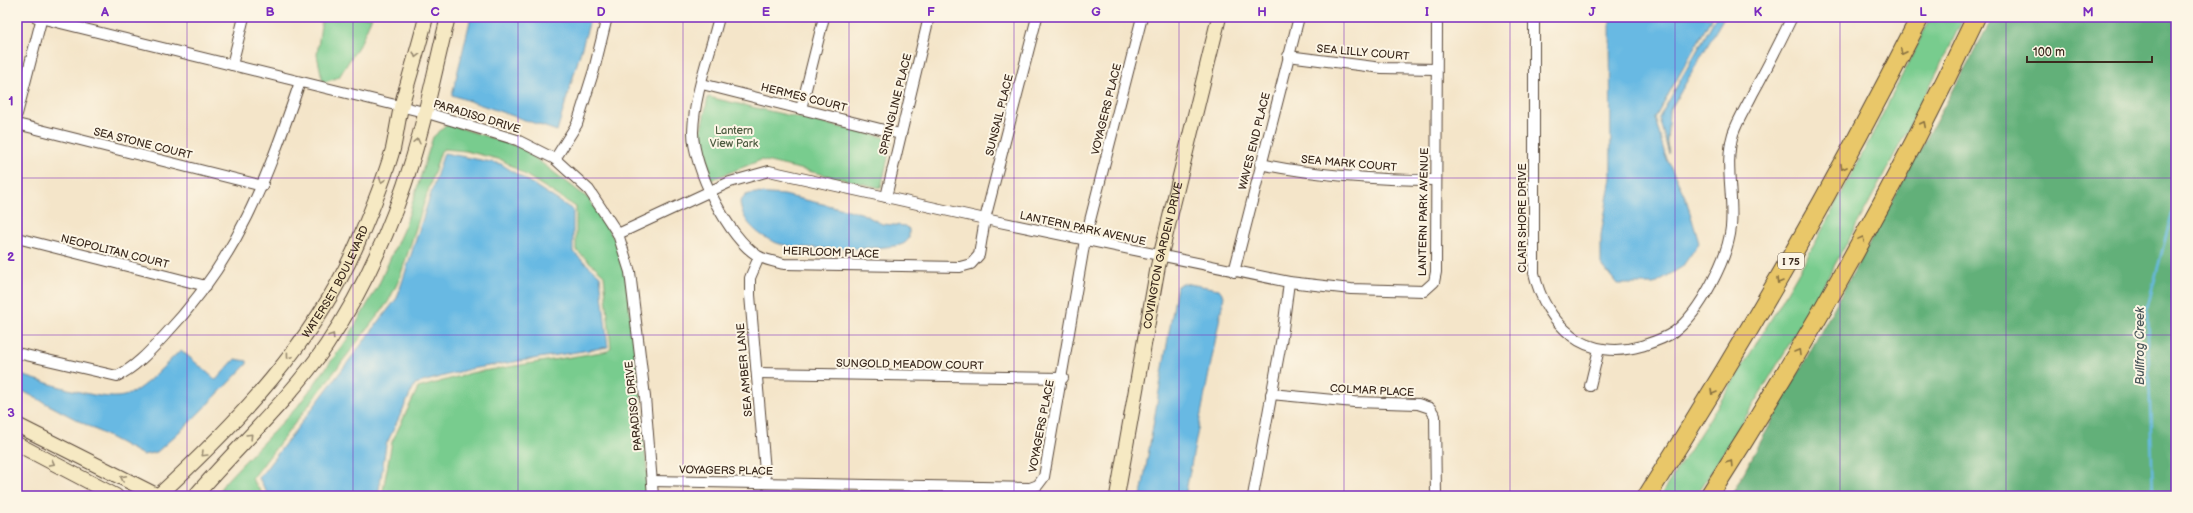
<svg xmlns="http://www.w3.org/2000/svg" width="2193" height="513" font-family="'Balsamiq Sans',sans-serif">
	<rect width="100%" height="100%" fill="#fcf5e5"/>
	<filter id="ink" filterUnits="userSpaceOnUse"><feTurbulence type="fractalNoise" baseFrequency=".025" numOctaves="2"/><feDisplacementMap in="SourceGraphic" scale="8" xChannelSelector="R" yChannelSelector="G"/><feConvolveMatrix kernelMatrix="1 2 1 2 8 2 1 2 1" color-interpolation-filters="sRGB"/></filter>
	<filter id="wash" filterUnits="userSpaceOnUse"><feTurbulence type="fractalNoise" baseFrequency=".012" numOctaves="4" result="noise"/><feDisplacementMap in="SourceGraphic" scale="16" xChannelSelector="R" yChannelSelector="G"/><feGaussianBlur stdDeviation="0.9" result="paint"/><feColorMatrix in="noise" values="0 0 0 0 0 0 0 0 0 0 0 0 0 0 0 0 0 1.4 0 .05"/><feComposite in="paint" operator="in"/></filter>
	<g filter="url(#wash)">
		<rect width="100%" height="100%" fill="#f4e5c9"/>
		<g fill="#78cc8e" stroke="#5a7b56">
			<path d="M322,17h50l-11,25 -22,35 -16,6 -6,-28z"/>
			<path d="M1931,17h33c-80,165 -169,325 -268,479h-36c47,-73 94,-146 137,-221 48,-84 91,-171 134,-258z"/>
			<path d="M708,97l184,42 -11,49 -120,-28 -50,20 -11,-45z"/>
			<path d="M448,124l74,24 67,51 26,41 10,33 16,124 8,99h-267l10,-54 26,-54 53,-15 137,-22 3,-3 -7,-73 -28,-25v-43l-74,-47 -36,-9 -22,-2 -3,2 -42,129 -11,22 -136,177 12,17h-43v-8l5,-7 72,-75 48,-65 32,-55 28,-63 27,-86z"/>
		</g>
		<path fill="#62b079" stroke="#4e6d4c" d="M1993,17h183v479h-445z"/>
		<g fill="#67b9e3" stroke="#517280">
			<path d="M471,17h120l-34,114 -105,-36z"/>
			<path d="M1610,17h102l-57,101 10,37 21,44 13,44 -17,24 -28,17h-37l-16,-20v-29l10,-57z"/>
			<path d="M1716,17h8l-55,95 -2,31 2,11 -10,-36z"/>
			<path d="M444,153l57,11 72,46v42l27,24 8,71 -138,22 -55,15 -29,61 -8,51 -110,-1 -9,-17 138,-180z"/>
			<path d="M754,193l30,2 77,18 21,11 24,2 3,3v9c-2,4 -5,6 -9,7 -23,5 -98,5 -120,-1 -19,-6 -38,-21 -40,-42l6,-7z"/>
			<path d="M1183,283l36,6 5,7 -39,200h-44l36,-210z"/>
			<path d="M181,350l35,30 19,-21 12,2v3l-57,58 -33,30 -14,3 -126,-67v-14c26,7 83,28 107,22 19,-5 42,-33 57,-46z"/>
		</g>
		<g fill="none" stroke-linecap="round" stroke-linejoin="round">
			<path stroke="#67b9e3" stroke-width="2.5" d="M2153,496l-6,-187 29,-111"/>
		</g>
	</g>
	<g filter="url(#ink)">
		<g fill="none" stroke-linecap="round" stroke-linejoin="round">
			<defs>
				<g id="street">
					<path d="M36,17l388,95 93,28 38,19 34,31 14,21 15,23 12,38 15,125 8,99"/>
					<path d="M719,17c-9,37 -25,77 -26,115 0,36 35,105 65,124 7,4 18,6 26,8l176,3 11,-3 8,-9 6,-36 52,-202"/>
					<path d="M1534,17v256c6,26 17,46 38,63 19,15 46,17 69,10 12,-4 23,-7 33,-14 26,-19 54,-74 57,-105 3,-32 -7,-62 2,-93 5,-15 14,-28 20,-41 14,-25 27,-51 39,-76"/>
					<path d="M1288,56l94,12 54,1"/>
					<path d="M232,65l12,-48"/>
					<path d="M702,84l198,50"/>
					<path d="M801,109l23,-92"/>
					<path d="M17,114l25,-97"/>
					<path d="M17,124l246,62"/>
					<path d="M555,159l22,-35 17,-54 13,-53"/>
					<path d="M1260,164c59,12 117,16 176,16"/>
					<path d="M886,197l43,-180"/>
					<path d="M618,234l112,-52 39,-11 216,48 304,63 62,7 73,2 10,-9 2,-10 1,-255"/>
					<path d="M17,238l189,48"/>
					<path d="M759,257l-9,21v17l16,188"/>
					<path d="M1234,272l65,-255"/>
					<path d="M17,353l100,23c18,-8 34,-26 48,-41 73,-77 101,-154 135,-253"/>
					<path d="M757,373l306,5"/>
					<path d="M1590,386l9,-37"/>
					<path d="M1271,394l83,8 64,2 12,4 5,8 1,80"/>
					<path d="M652,481l378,7 8,-3 6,-8 41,-237 57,-223"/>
					<path d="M1253,496l29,-159 7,-55"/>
				</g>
				<g id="secondary">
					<path d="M17,425l141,71"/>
					<path d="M17,444l99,52"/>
					<path id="s1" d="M158,496c79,-73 157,-154 200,-254 13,-30 26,-62 35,-93 3,-14 5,-28 8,-42 8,-30 18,-60 25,-90"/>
					<path d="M195,496c43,-50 93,-95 131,-150 39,-58 67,-122 87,-188 14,-46 23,-94 35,-141"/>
					<path id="s2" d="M1117,496l41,-230 61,-249"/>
				</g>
				<g id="highway">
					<path d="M1647,496c99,-156 190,-314 273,-479"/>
					<path d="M1709,496c99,-154 189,-314 267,-479"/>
				</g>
			</defs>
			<use href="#street" stroke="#574638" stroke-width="12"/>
			<use href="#secondary" stroke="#574638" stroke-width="16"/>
			<use href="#highway" stroke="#574638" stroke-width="20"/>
			<use href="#street" stroke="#fff" stroke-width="10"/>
			<use href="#secondary" stroke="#f6e9c3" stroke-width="14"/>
			<use href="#highway" stroke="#e9c769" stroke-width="18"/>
		</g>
		<defs><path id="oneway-chevron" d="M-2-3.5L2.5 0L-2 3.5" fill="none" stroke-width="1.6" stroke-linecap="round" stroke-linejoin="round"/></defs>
		<g stroke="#897140">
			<use href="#oneway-chevron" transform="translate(1903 52) rotate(117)"/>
			<use href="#oneway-chevron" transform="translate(1923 124) rotate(-63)"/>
			<use href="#oneway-chevron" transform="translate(1843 167) rotate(119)"/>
			<use href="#oneway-chevron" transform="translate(1862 239) rotate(-62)"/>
			<use href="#oneway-chevron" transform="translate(1779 281) rotate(120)"/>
			<use href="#oneway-chevron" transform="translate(1798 352) rotate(-59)"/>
			<use href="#oneway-chevron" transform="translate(1713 392) rotate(121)"/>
			<use href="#oneway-chevron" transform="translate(1730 463) rotate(-57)"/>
		</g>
		<g stroke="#988a70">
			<use href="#oneway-chevron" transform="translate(416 55) rotate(105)"/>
			<use href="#oneway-chevron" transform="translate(417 141) rotate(-77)"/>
			<use href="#oneway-chevron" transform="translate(382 180) rotate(109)"/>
			<use href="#oneway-chevron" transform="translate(332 336) rotate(-58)"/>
			<use href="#oneway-chevron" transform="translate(289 356) rotate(127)"/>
			<use href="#oneway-chevron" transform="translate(250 436) rotate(-46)"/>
			<use href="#oneway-chevron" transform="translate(204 454) rotate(135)"/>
			<use href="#oneway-chevron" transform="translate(52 463) rotate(28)"/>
			<use href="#oneway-chevron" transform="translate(123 478) rotate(-153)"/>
		</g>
	</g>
	<path fill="none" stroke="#7b2cbf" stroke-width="1" stroke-opacity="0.55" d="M187,17v479M353,17v479M518,17v479M683,17v479M849,17v479M1014,17v479M1179,17v479M1344,17v479M1510,17v479M1675,17v479M1840,17v479M2006,17v479M17,178h2159M17,335h2159"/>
	<g text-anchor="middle" stroke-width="4" stroke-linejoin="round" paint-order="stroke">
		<rect fill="#fcf5e5" stroke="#75675a" stroke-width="1" x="1778" y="253" width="26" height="16" rx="3"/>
		<g font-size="10" font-weight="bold" fill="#3b2a1e">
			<text x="1791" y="265">I 75</text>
		</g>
		<g font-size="11" fill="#3b2a1e" stroke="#fcf5e5">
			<text transform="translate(1363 52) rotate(5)" y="4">SEA LILLY COURT</text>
			<text transform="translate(804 97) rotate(14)" y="4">HERMES COURT</text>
			<text transform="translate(895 104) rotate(-76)" y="4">SPRINGLINE PLACE</text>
			<text transform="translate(1106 109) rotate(-76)" y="4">VOYAGERS PLACE</text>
			<text transform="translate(999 115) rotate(-76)" y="4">SUNSAIL PLACE</text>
			<text transform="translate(477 116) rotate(17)" y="4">PARADISO DRIVE</text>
			<text transform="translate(1254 141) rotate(-76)" y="4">WAVES END PLACE</text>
			<text transform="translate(143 143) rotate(14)" y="4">SEA STONE COURT</text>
			<text transform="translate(1349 163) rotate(5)" y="4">SEA MARK COURT</text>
			<text transform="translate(1423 212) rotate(-89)" y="4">LANTERN PARK AVENUE</text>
			<text transform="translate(1522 218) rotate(-90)" y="4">CLAIR SHORE DRIVE</text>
			<text transform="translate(1083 228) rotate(12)" y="4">LANTERN PARK AVENUE</text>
			<text transform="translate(115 251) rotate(14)" y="4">NEOPOLITAN COURT</text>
			<text transform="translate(831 252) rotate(2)" y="4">HEIRLOOM PLACE</text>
			<text dy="4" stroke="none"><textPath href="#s2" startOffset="245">COVINGTON GARDEN DRIVE</textPath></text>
			<text dy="4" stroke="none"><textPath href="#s1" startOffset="280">WATERSET BOULEVARD</textPath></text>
			<text transform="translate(910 364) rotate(1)" y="4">SUNGOLD MEADOW COURT</text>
			<text transform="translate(744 370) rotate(-95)" y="4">SEA AMBER LANE</text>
			<text transform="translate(1372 390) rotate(3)" y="4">COLMAR PLACE</text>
			<text transform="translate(633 406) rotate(-96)" y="4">PARADISO DRIVE</text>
			<text transform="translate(1041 426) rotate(-79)" y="4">VOYAGERS PLACE</text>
			<text transform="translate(726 470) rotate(1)" y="4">VOYAGERS PLACE</text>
		</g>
		<g font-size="11" fill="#4d5b40" stroke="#fcf5e5">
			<text x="734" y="134">Lantern<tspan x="734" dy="13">View Park</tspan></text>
		</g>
		<g font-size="12" font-style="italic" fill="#485559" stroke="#fcf5e5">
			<text transform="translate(2140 346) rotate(-90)" y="4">Bullfrog Creek</text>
		</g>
	</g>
	<rect width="2193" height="513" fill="none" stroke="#fcf5e5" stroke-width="44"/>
	<path d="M2027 56v6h125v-6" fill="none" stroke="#3b2a1e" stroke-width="2"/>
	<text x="2033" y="56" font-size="12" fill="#3b2a1e" stroke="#fcf5e5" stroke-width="3" paint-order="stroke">100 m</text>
	<rect x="22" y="22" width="2149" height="469" fill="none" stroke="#7b2cbf" stroke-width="1.5"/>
	<g font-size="13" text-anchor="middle" font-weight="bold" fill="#7b2cbf">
		<text x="105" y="16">A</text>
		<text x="270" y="16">B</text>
		<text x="435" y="16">C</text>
		<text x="601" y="16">D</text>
		<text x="766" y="16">E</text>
		<text x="931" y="16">F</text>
		<text x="1096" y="16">G</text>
		<text x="1262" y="16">H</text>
		<text x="1427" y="16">I</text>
		<text x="1592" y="16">J</text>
		<text x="1758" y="16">K</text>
		<text x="1923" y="16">L</text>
		<text x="2088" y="16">M</text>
		<text x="11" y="105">1</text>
		<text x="11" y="261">2</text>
		<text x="11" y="417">3</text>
	</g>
</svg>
